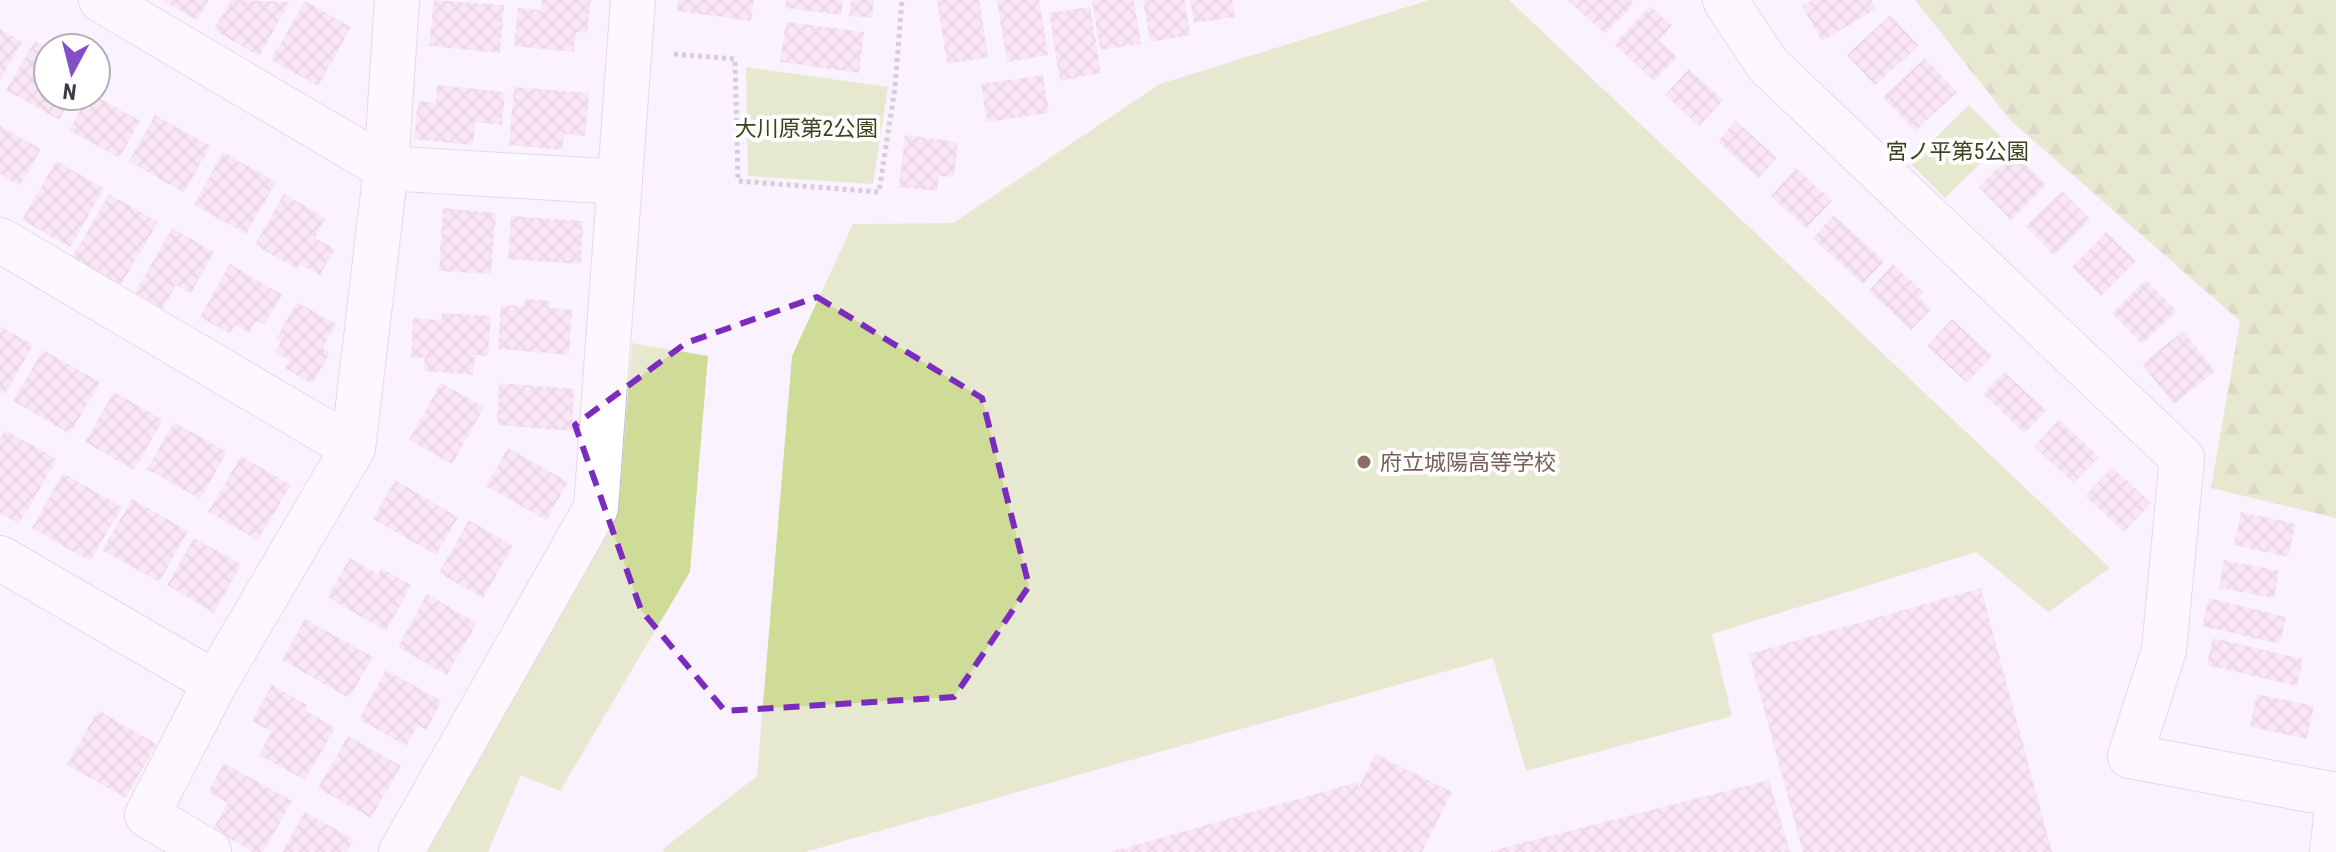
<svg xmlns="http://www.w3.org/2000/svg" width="2336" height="852" font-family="'Roboto Condensed','Noto Sans JP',sans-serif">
	<defs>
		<pattern id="forest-firs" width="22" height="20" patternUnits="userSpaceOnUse" patternTransform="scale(2)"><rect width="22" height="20" fill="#cedc97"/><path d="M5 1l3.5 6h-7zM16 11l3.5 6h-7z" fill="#b2bd83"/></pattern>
		<pattern id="building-cross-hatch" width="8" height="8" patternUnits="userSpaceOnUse" patternTransform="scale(2)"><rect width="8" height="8" fill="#f7d4e7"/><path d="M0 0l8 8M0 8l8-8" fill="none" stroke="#d5b7c7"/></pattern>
	</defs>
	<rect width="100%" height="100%" fill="#fbf2ff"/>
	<g fill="#cedc97">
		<path d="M1429,0h80l601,568 -62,44 -72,-60 -264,82 20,82 -206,55 -33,-113 -688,194h-141l-1,-3 94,-73 35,-420 61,-132 100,-1 207,-139z"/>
		<path d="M746,67l142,20 -15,97 -125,-8z"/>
		<path d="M1969,105l35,35 -59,58 -35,-35z"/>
		<path d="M632,343l76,13 -18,216 -130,219 -39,-16 -33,77h-66l197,-347z"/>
	</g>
	<path fill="url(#forest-firs)" d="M1915,0h421v518l-125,-30 29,-167 -229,-200z"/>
	<g fill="url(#building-cross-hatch)">
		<path d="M162,0h47l-12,20z"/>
		<path d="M231,0l59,2 -31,54 -45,-26z"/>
		<path d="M434,0l70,5 -4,48 -71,-7z"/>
		<path d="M542,0h49l-4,33 -11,-1 -2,20 -60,-6 4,-38 23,2z"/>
		<path d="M678,0h76l-3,21 -74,-10z"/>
		<path d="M786,0h57l-2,15 -56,-7z"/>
		<path d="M851,0h23l-2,18 -23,-2z"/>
		<path d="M937,0h42l9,57 -41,7z"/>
		<path d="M997,0h42l9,55 -41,7z"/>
		<path d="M1092,0h42l7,44 -41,6z"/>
		<path d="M1143,0h42l5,35 -40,7z"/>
		<path d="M1190,0h42l3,17 -41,6z"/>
		<path d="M1568,0h62l4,4 -29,30z"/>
		<path d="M1813,0h58l5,9 -54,32 -20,-35z"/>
		<path d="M305,1l46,26 -33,59 -47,-26z"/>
		<path d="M1650,6l22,19 -13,15 18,17 -23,24 -40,-37z"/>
		<path d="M1090,7l11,66 -41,8 -11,-68z"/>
		<path d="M1890,15l29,31 -44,39 -28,-30z"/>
		<path d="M786,22l78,10 -5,41 -79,-11z"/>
		<path d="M0,29l22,13 -22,38z"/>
		<path d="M35,41l13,7v48h25l-14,24 -53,-30z"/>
		<path d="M1925,58l32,34 -42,39 -32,-34z"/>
		<path d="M1689,69l34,31 -24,26 -34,-31z"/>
		<path d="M1043,75l6,38 -62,9 -6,-38z"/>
		<path d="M437,85l68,7 -3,33 -27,-3 -2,23 -59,-6 4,-38 18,2z"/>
		<path d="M514,87l75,6 -4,43 -21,-2 -2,16 -53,-5z"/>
		<path d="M88,96h8l44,25 -21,37 -50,-28z"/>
		<path d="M155,115l55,31 -26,47 -55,-32z"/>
		<path d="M1736,121l41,37 -19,20 -40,-37z"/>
		<path d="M0,126l41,23 -21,37 -20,-12z"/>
		<path d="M905,135l53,7 -4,35 -15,-1 -2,15 -38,-4z"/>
		<path d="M223,152l53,30 -30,52 -52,-29z"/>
		<path d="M2013,152l33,33 -35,35 -32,-33z"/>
		<path d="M56,161l48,27 -34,59 -48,-27z"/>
		<path d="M1796,168l36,33 -26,27 -35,-32z"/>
		<path d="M2062,191l28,28 -36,36 -28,-29z"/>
		<path d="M109,194l49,28 -39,66 -48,-28z"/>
		<path d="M284,194l41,24 -10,20 20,11 -15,26 -21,-11 -2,5 -42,-24z"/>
		<path d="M443,208l53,5 -5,61 -52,-3z"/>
		<path d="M1834,215l50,46 -21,23 -50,-46z"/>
		<path d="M511,216l72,5 -2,43 -73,-5z"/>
		<path d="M172,228l42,24 -23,41 -15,-8 -14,24 -27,-16z"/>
		<path d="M2106,232l30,29 -35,35 -29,-29z"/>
		<path d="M230,264l52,31 -18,30 -8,-4 -7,12 -14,-8 -5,9 -30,-17z"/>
		<path d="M1893,264l31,29 -5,4 12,12 -20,21 -42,-39z"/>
		<path d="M2146,280l31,31 -35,33 -30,-31z"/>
		<path d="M525,299l25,2 -1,7 23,2 -3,45 -71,-6 3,-44 23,1z"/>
		<path d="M297,302l39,22 -13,24 7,5 -18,31 -27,-16 5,-8 -15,-8 6,-10 -5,-3z"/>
		<path d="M442,313l49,3 -3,40 -13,-1 -2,20 -49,-4 1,-13 -14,-1 2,-39 28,2z"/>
		<path d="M1952,319l40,37 -25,27 -40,-37z"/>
		<path d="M0,326l33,19 -28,49 -5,-3z"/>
		<path d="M2183,331l32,40 -41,33 -32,-40z"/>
		<path d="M43,350l57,32 -30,52 -57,-33z"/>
		<path d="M2004,372l42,38 -21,23 -42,-39z"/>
		<path d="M441,383l43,24 -32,57 -43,-24z"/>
		<path d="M499,383l75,6 -2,42 -75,-6z"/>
		<path d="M114,392l49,28 -29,50 -49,-28z"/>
		<path d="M2059,420l40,37 -25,26 -40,-36z"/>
		<path d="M174,422l53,30 -27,47 -53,-30z"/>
		<path d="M5,430l52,29 -38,65 -19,-11v-75z"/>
		<path d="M508,448l60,34 -22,38 -60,-34z"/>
		<path d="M241,456l50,29 -33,55 -50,-28z"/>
		<path d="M2112,467l39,36 -27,29 -39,-36z"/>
		<path d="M63,473l59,34 -32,54 -58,-33z"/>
		<path d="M395,480l63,37 -22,38 -63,-36z"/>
		<path d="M132,499l56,32 -29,51 -57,-32z"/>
		<path d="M2241,512l55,12 -8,33 -54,-12z"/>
		<path d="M469,520l44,26 -30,52 -44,-25z"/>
		<path d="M194,538l47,26 -27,49 -47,-28z"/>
		<path d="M350,558l28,16 3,-6 30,17 -25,46 -59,-34z"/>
		<path d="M2224,560l55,11 -5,27 -55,-10z"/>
		<path d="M1981,588l71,264h-249l-54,-198z"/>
		<path d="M427,594l50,29 -30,52 -49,-28z"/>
		<path d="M2209,598l77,19 -6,27 -78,-18z"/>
		<path d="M305,619l68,38 -24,41 -67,-38z"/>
		<path d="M2213,638l90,21 -6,27 -90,-21z"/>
		<path d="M386,670l56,31 -16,29 -8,-5 -12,21 -47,-27z"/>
		<path d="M272,685l35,20 -2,5 30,18 -30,52 -46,-25 13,-23 -20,-11z"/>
		<path d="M2257,694l57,12 -7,33 -57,-12z"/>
		<path d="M98,710l58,34 -30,54 -59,-33z"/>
		<path d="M348,736l53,30 -30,52 -53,-30z"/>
		<path d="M1375,754l77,38 -30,60h-311l247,-70 1,5z"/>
		<path d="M224,763l68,38 -29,51h-10l-40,-23 15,-26 -20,-11z"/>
		<path d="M1769,780l21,72h-299v-1z"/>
		<path d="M305,812l49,28 -7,12h-65z"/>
	</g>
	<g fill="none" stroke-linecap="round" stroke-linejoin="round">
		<defs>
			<g id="minor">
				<path d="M101,0l285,168 234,14"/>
				<path d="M1725,0l43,65 414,393 -18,192 -34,106 206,39"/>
				<path d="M0,240l353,208"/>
				<path d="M0,558l215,125"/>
				<path d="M209,852l-62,-37 68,-132 138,-235 33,-280 11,-168"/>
				<path d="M401,852l195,-344 37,-508"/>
				<path d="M2332,852l4,-35"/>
			</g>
		</defs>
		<use href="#minor" stroke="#cbb5d3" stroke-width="46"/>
		<path stroke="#aaa1ae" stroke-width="5" stroke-dasharray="4 4" stroke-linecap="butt" d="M674,54l61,5 3,122 141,11 16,-105 7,-87"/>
		<use href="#minor" stroke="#fff" stroke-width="44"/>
	</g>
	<path d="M0 0H2336V852H0ZM817,297l165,101 47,188 -75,111 -229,14 -84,-101 -66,-185 111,-82z" fill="#fbf2ff" fill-opacity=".55" fill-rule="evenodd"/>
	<path fill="none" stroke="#7b2cbf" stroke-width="6" stroke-dasharray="16 10" stroke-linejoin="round" d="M817,297l165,101 47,188 -75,111 -229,14 -84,-101 -66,-185 111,-82z"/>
	<circle fill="#8d6e63" stroke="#fff" stroke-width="3" cx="1364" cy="462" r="8"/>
	<g text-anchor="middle" stroke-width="8" stroke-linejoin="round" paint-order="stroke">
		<g font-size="22" fill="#3c421d" stroke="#fff">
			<text x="806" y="136">大川原第2公園</text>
			<text x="1957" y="159">宮ノ平第5公園</text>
		</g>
		<g font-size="22" fill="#785e54" stroke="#fff" text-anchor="start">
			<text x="1380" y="470">府立城陽高等学校</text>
		</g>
	</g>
	<g transform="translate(72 72) rotate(187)"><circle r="38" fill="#ffffff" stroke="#b3afb4" stroke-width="2"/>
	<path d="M0-6L14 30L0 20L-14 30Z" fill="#824fc7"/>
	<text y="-12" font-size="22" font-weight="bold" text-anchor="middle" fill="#403744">N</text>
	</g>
</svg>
